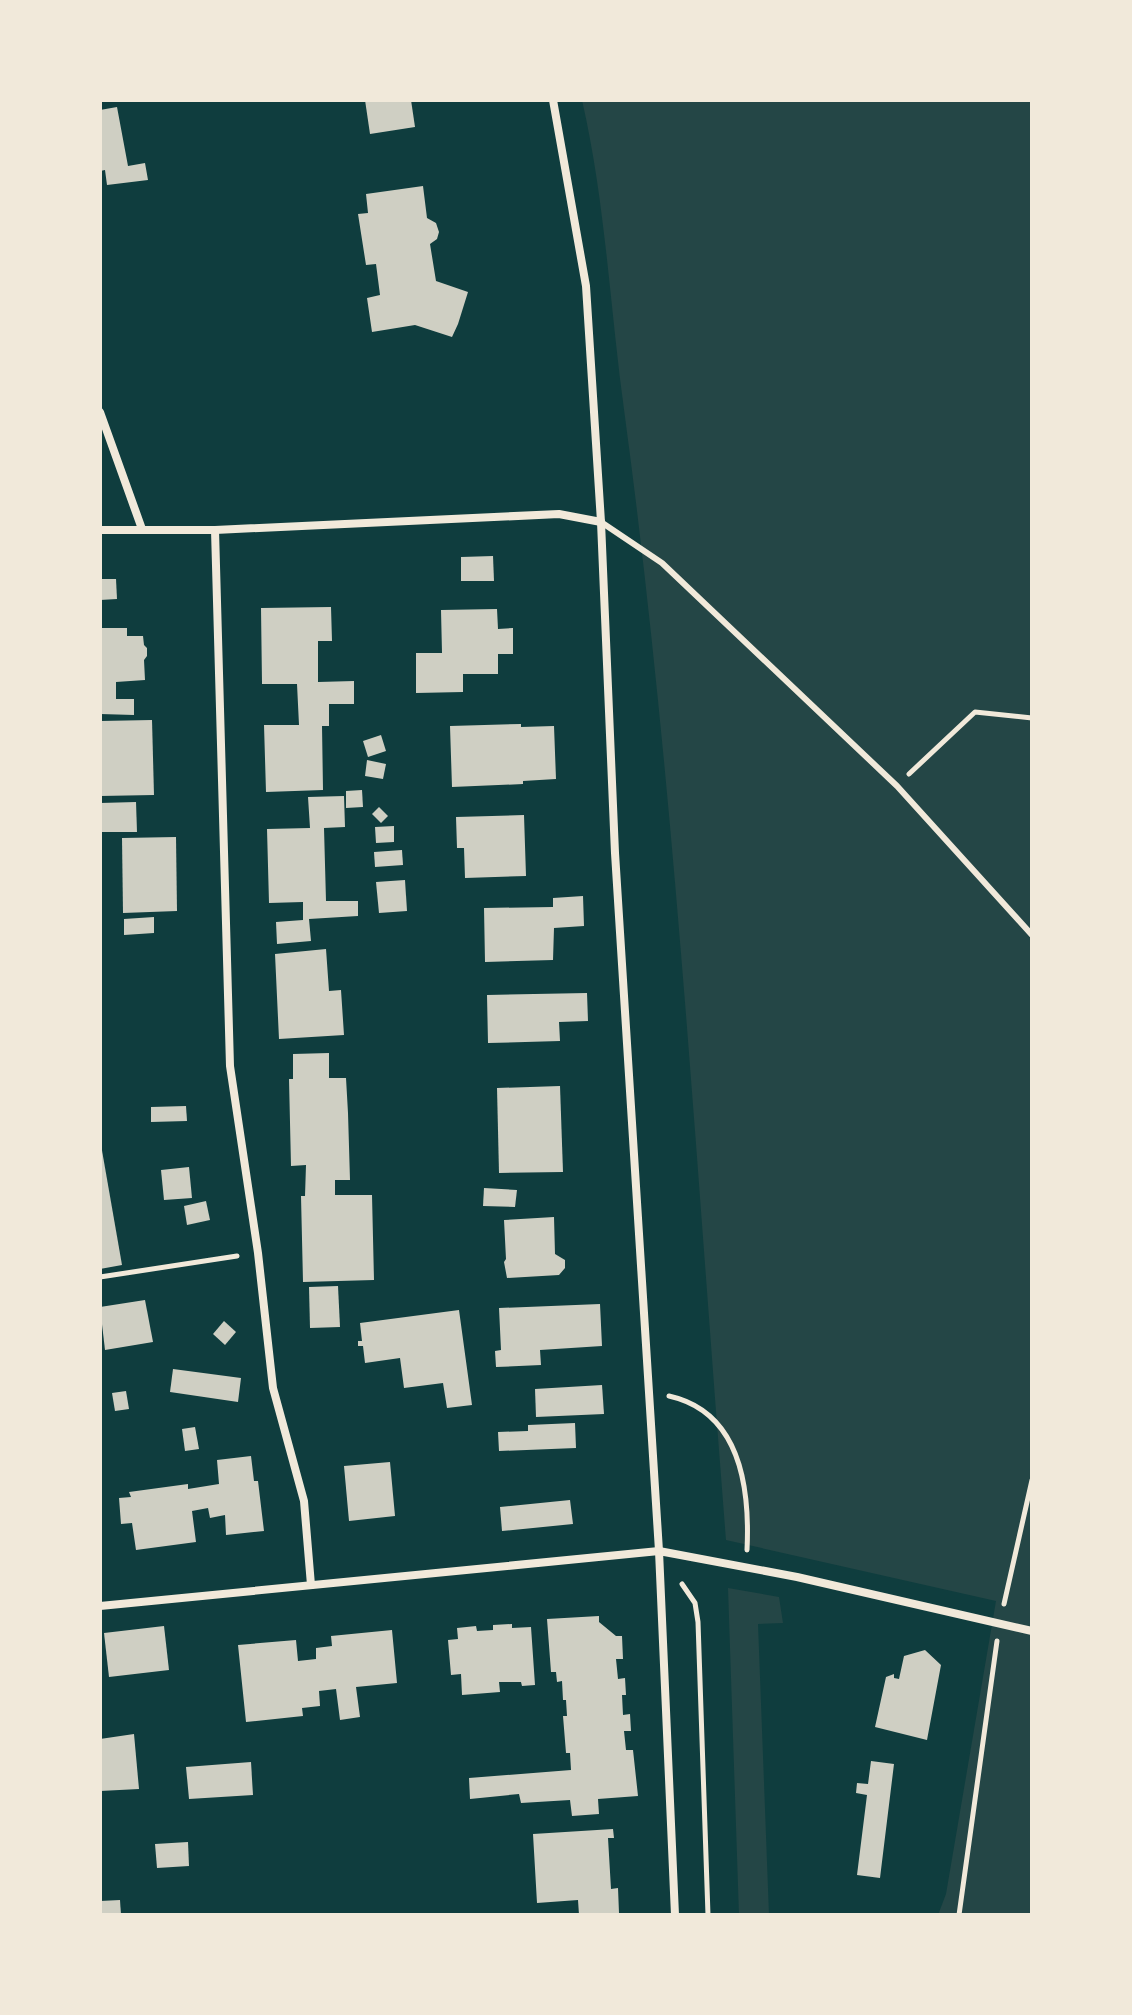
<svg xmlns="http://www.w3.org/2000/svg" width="1132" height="2015" font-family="Karla,sans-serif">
	<rect width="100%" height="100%" fill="#0f3d3e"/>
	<g fill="#244646">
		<path d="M582,100h450v1815h-94l8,-21 50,-293 -270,-61c-30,-375 -51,-751 -101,-1123 -15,-106 -19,-212 -43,-317z"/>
		<path d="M728,1588l51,9 4,26 -25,1 11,291h-30z"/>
	</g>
	<g fill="#cfcfc3">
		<path d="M365,100h46l4,27 -45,7z"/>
		<path d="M117,107l11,59 17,-3 3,17 -41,5 -2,-15 -5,1v-61z"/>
		<path d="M423,186l4,32 9,5 3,9 -2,7 -7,5 6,37 32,11 -10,32 -6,13 -37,-12 -43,7 -5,-34 13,-3 -4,-31 -10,1 -8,-51 10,-1 -2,-19z"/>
		<path d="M493,556l1,25h-33v-24z"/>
		<path d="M100,579h16l1,20 -17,1z"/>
		<path d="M331,607l1,34h-14v41l36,-1v23h-25v22h-7l1,64 -57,2 -2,-67h35l-2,-41h-35l-1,-76z"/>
		<path d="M497,609l1,20 15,-1v26h-15v20h-35v18l-47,1v-40h26l-1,-43z"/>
		<path d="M100,628h27v8h16l1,9 3,3v8l-3,4 1,20 -29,2v17h18v16l-34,-1z"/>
		<path d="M152,720l2,75 -54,1v-75z"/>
		<path d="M521,724v3l33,-1 2,53 -33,2v3l-71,3 -2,-61z"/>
		<path d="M381,735l5,16 -18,6 -5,-16z"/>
		<path d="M367,760l19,4 -3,15 -18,-3z"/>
		<path d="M362,790l1,17 -17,1v-17z"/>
		<path d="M344,796l1,31 -21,1 2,73h32v15l-49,3 2,22 -34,3 -1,-22 27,-2v-18l-34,1 -2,-74 43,-1 -2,-31z"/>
		<path d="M136,802l1,30h-36l-1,-29z"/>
		<path d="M379,807l9,9 -7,7 -9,-9z"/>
		<path d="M524,815l2,61 -61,2 -1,-30h-7l-1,-31z"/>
		<path d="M394,826v16l-18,1 -1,-16z"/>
		<path d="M176,837l1,74 -54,2 -1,-75z"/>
		<path d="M402,850l1,15 -28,2 -1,-15z"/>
		<path d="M405,880l2,31 -28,2 -3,-31z"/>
		<path d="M583,896l1,30 -30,2 -1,32 -68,2 -1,-54 69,-1v-9z"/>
		<path d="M154,917v16l-30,2v-16z"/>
		<path d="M326,949l3,42 12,-1 3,45 -65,4 -4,-85z"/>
		<path d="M587,993l1,28 -29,1 1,19 -72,2 -1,-48z"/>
		<path d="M329,1053v25h17l2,35 2,67h-15v15h37l2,85 -71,2 -2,-86h4l1,-31 -15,1 -2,-87h4v-25z"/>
		<path d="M560,1086l3,86 -64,1 -2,-85z"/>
		<path d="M186,1106l1,15 -36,1v-15z"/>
		<path d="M100,1139l22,126 -22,4z"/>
		<path d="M189,1167l3,31 -28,2 -3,-30z"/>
		<path d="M484,1188l33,2 -2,17 -32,-1z"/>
		<path d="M206,1201l4,19 -23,5 -3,-19z"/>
		<path d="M554,1217l1,37 10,6v8l-6,7 -52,3 -3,-16 2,-3 -2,-39z"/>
		<path d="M338,1286l2,41 -30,1 -1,-41z"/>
		<path d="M145,1300l8,42 -48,8 -5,-43z"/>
		<path d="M600,1304l2,42 -62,4 1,15 -45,2 -1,-16 6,-1 -2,-42z"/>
		<path d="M459,1310l13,95 -25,3 -4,-25 -39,5 -4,-30 -35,5 -2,-17h-5v-5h4l-2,-18z"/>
		<path d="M224,1321l12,11 -11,13 -12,-11z"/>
		<path d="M173,1369l68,9 -3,24 -68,-10z"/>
		<path d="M602,1385l2,29 -68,3 -1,-28z"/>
		<path d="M126,1391l3,18 -14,2 -3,-18z"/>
		<path d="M575,1423l1,25 -77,3 -1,-19 30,-1v-6z"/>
		<path d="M195,1427l4,22 -14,2 -3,-22z"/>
		<path d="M251,1456l3,25h4l6,50 -38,4 -1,-20 -15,3 -2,-10 -16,3 4,31 -60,8 -4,-27 -11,1 -2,-26 12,-1 -2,-5 59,-8v5l31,-5 -2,-24z"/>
		<path d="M390,1462l5,54 -46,5 -5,-55z"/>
		<path d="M570,1500l3,24 -71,7 -2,-24z"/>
		<path d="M599,1616v6l17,14h6l1,23h-7l2,20 7,-1 1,17h-4l1,20 7,-1 1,17h-7l2,19h7l5,46 -40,3 1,15 -27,2 -2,-16 -49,3 -2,-9 -49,5 -1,-21 102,-8 -1,-17h-4l-3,-37h4l-1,-16h-3l-1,-19 -5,1 -1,-10h-5l-4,-53z"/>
		<path d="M512,1624v4l19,-1 4,58 -13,1 -1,-4h-22l1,10 -38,3 -1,-21 -10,1 -3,-35 10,-1 -1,-11 19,-2 1,5 16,-1v-5z"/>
		<path d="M164,1626l5,44 -60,7 -5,-44z"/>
		<path d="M392,1630l5,53 -41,4 4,30 -20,3 -4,-31 -17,2 1,15 -18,2 1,8 -57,6 -8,-77 58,-5 2,21 18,-2v-11l16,-2 -1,-10z"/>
		<path d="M925,1650l16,15 -14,75 -52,-13 11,-50 8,-3v4l5,1 5,-23z"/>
		<path d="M134,1734l5,55 -39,2v-52z"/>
		<path d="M871,1761l23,3 -14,114 -23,-3 10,-80 -11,-2 1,-10 11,1z"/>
		<path d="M251,1762l2,33 -64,4 -3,-32z"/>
		<path d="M613,1829l1,9h-6l3,51 7,-1 1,25 -40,2 -1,-15 -41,3 -4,-69z"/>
		<path d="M188,1842l1,24 -32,2 -2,-24z"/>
		<path d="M120,1900l1,15h-21v-14z"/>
	</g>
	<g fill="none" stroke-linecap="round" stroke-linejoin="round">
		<g stroke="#f1e9da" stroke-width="5">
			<path d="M909,774l66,-62 57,6"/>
			<path d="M100,1277l137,-21"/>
			<path d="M669,1396c72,16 81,92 78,154"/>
			<path d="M682,1584l13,19 3,19 10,293"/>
			<path d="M1004,1604l28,-124"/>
			<path d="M959,1915l38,-274"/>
		</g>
		<path stroke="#f1e9da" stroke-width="6" d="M601,522l61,41 235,223 135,149"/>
		<g stroke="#f1e9da" stroke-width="8">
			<path d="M553,100l33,186 15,236 14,331 44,698 16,364"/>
			<path d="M100,412l42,117"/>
			<path d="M100,530h115l344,-16 42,8"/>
			<path d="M215,530l15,536 28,187 15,135 31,113 7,84"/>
			<path d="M100,1606l559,-55 138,26 235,54"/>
		</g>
	</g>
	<rect width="1132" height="2015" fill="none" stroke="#f1e9da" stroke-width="204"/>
</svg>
